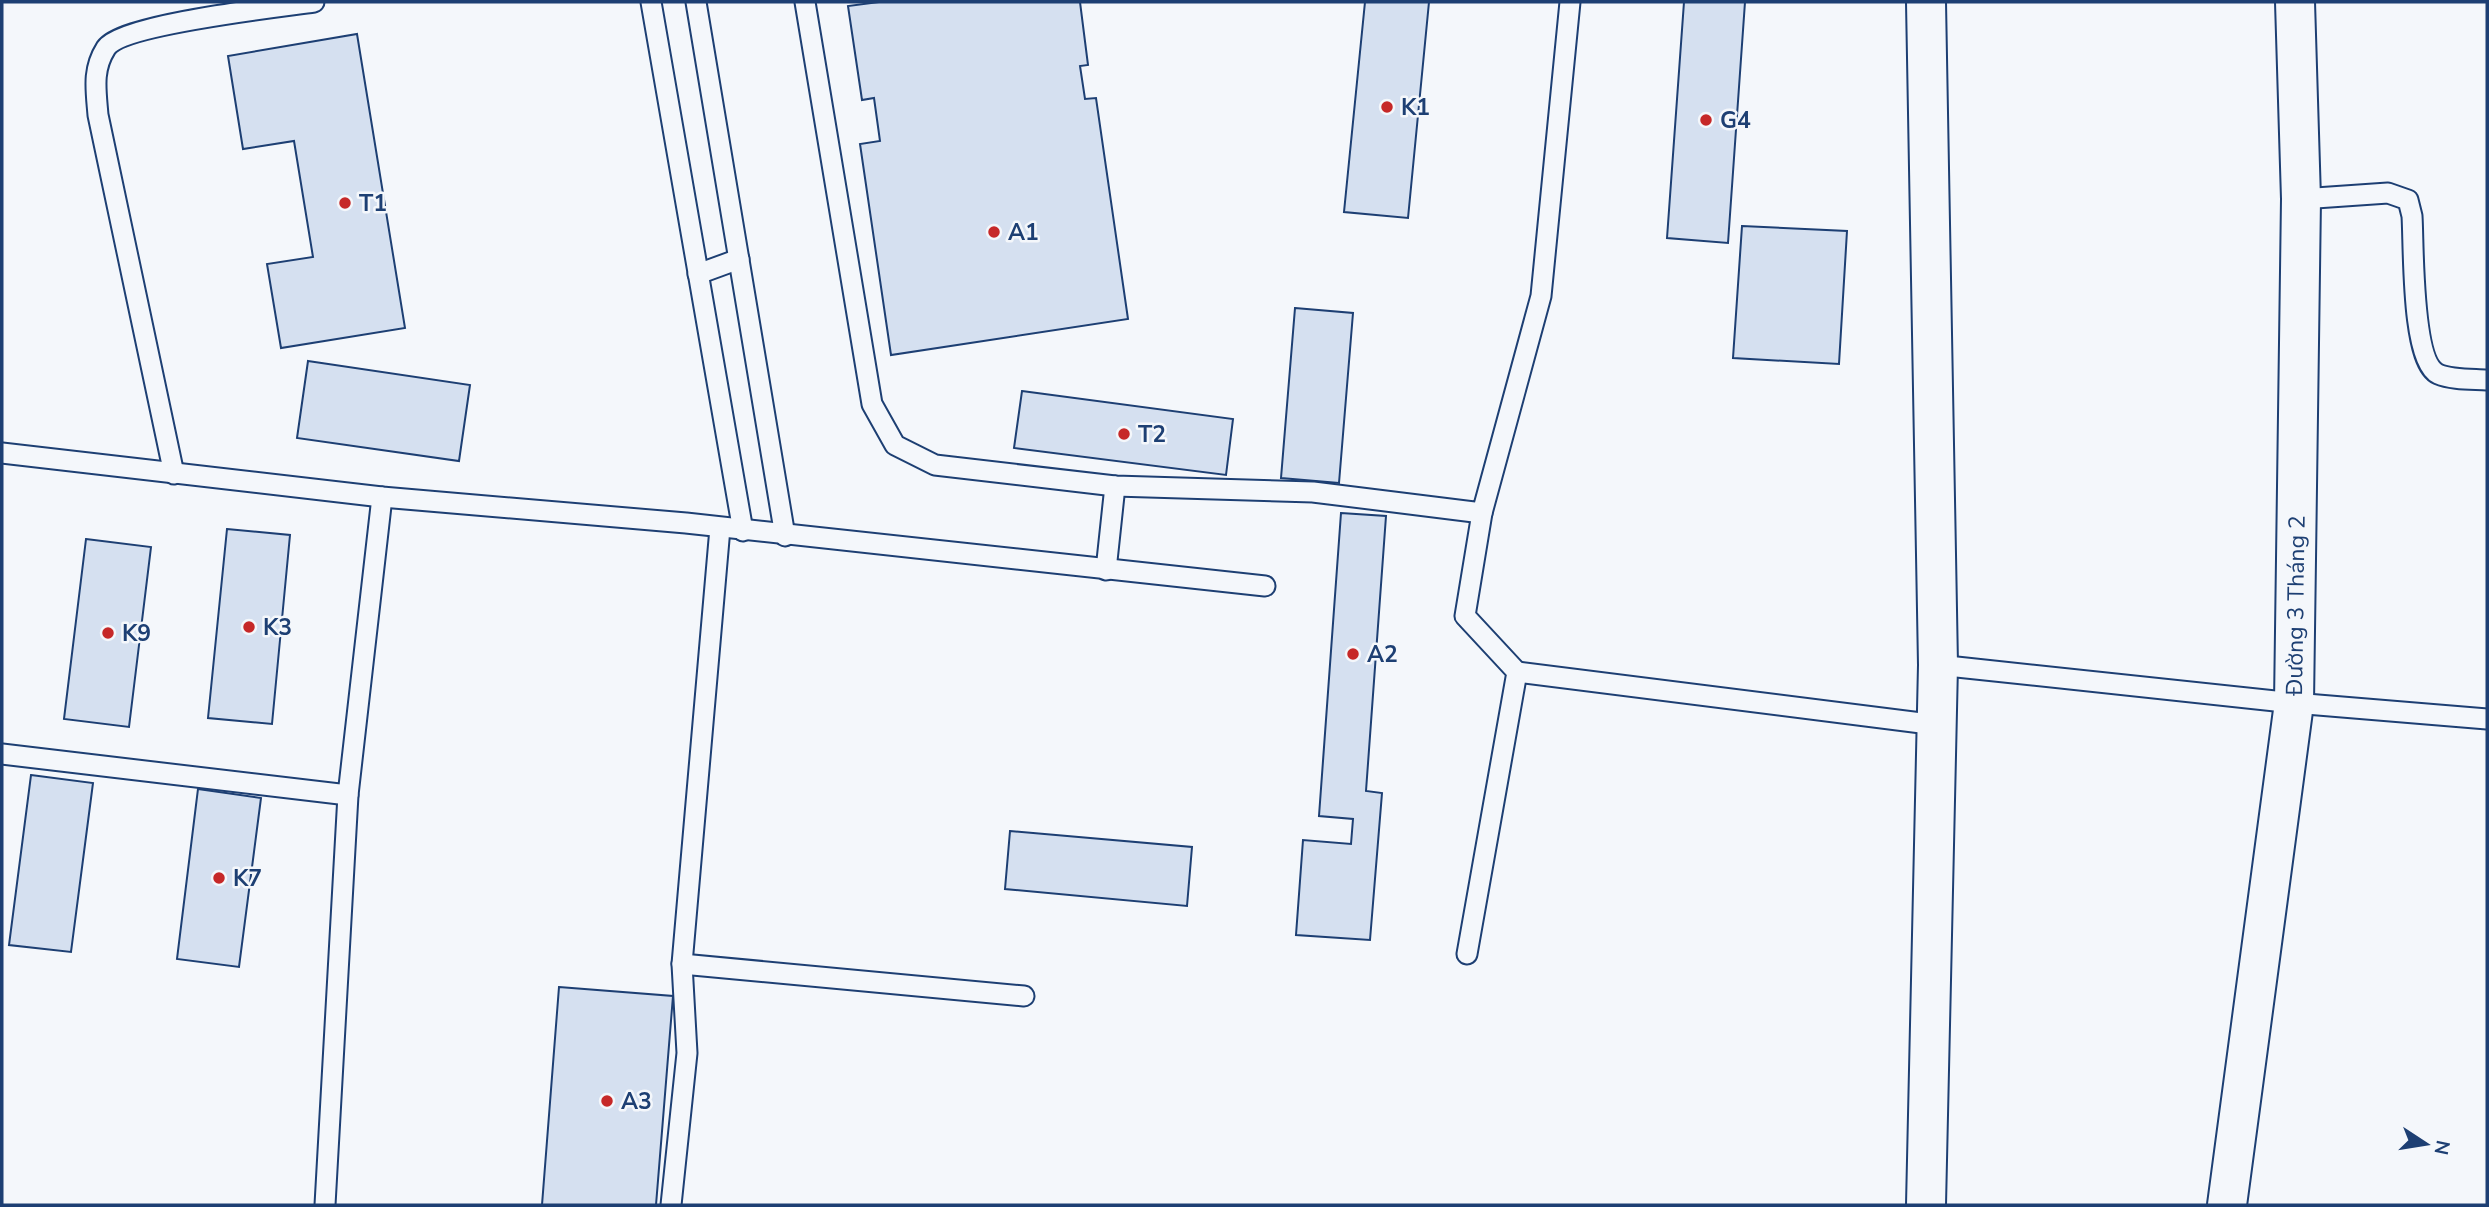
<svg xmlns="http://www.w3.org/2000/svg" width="2489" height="1207" font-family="'Nunito Sans',sans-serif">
	<rect width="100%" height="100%" fill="#f4f7fb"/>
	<g fill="#d5e0f0" stroke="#1d3f73" stroke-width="2">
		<path d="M879,2h201l8,63 -8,1 5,33 11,-1 32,221 -237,36 -31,-211 20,-3 -6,-43 -12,2 -14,-94z"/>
		<path d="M1365,2h64l-21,216 -64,-6z"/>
		<path d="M1684,2h61l-17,241 -61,-5z"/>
		<path d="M357,34l48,294 -124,20 -14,-84 46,-7 -19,-116 -51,8 -15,-93z"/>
		<path d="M1742,226l105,5 -8,133 -106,-6z"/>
		<path d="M1295,308l58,5 -14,170 -58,-5z"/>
		<path d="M308,361l162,24 -11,76 -162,-23z"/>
		<path d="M1022,391l211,28 -7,56 -212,-27z"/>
		<path d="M1341,513l45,3 -20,275 16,2 -12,147 -74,-5 7,-95 48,4 2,-25 -34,-3z"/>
		<path d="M227,529l63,6 -18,189 -64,-6z"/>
		<path d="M86,539l65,8 -22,180 -65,-8z"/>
		<path d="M31,775l62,8 -22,169 -62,-7z"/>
		<path d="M198,789l63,9 -22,169 -62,-8z"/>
		<path d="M1010,831l182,16 -5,59 -182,-17z"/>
		<path d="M559,987l114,9 -17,209h-114z"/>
	</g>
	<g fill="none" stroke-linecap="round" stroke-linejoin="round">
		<defs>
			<g id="lane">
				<path d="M651,2l92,529"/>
				<path d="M696,2l89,534"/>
				<path d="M805,2l67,402 23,41 40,20 180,21 198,6 169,21 59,-217 29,-294"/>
				<path d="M2301,199l87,-6 20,7 4,16c2,30 -1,145 26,158 14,6 34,5 49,6"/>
				<path d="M698,274l41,-15"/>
				<path d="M2,453l380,44 304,26 579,63"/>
				<path d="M174,474l-76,-359c-2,-25 -6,-45 8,-67 16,-24 174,-41 208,-46"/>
				<path d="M1106,570l9,-84"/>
				<path d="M1938,665l356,38 193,16"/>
				<path d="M1517,672l420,53"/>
				<path d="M2,754l346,41"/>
				<path d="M1467,954l50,-282 -52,-56 17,-103"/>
				<path d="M682,964l342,32"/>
				<path d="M325,1205l23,-410 34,-298"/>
				<path d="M671,1205l16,-152 -5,-89 38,-436"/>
			</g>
			<path id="street" d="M1926,2l12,663 -12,540"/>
			<g id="secondary">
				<path id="s1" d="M2227,1205l67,-502 7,-504 -6,-197"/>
			</g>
		</defs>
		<use href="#lane" stroke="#1d3f73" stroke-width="23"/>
		<use href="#street" stroke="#1d3f73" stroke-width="42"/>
		<use href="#secondary" stroke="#1d3f73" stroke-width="42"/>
		<use href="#lane" stroke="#f4f7fb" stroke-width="19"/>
		<use href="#street" stroke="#f4f7fb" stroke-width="38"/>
		<use href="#secondary" stroke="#f4f7fb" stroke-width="38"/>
	</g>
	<g fill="#c62828" stroke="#f4f7fb" stroke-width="2.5">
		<circle cx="1387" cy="107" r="7"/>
		<circle cx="1706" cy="120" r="7"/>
		<circle cx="345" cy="203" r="7"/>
		<circle cx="994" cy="232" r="7"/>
		<circle cx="1124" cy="434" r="7"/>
		<circle cx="249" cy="627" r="7"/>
		<circle cx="108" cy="633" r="7"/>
		<circle cx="1353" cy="654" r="7"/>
		<circle cx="219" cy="878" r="7"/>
		<circle cx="607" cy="1101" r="7"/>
	</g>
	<g text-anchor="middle" stroke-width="5" stroke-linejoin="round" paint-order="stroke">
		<g font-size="23" font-weight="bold" fill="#1d3f73" stroke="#f4f7fb" text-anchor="start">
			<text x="1401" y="115">K1</text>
			<text x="1720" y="128">G4</text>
			<text x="359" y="211">T1</text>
			<text x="1008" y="240">A1</text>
			<text x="1138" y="442">T2</text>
			<text x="263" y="635">K3</text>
			<text x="122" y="641">K9</text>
			<text x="1367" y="662">A2</text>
			<text x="233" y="886">K7</text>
			<text x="621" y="1109">A3</text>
		</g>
		<g font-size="23" fill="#1d3f73" stroke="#f4f7fb">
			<text dy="8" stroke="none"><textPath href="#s1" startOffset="604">Đường 3 Tháng 2</textPath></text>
		</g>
	</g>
	<rect width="2489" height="1207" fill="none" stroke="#1d3f73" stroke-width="7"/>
	<g transform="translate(2426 1144) rotate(102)" stroke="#f4f7fb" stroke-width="5" paint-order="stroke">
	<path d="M0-5L12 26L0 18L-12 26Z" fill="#1d3f73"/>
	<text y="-10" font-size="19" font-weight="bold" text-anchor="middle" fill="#1d3f73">N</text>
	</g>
</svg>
